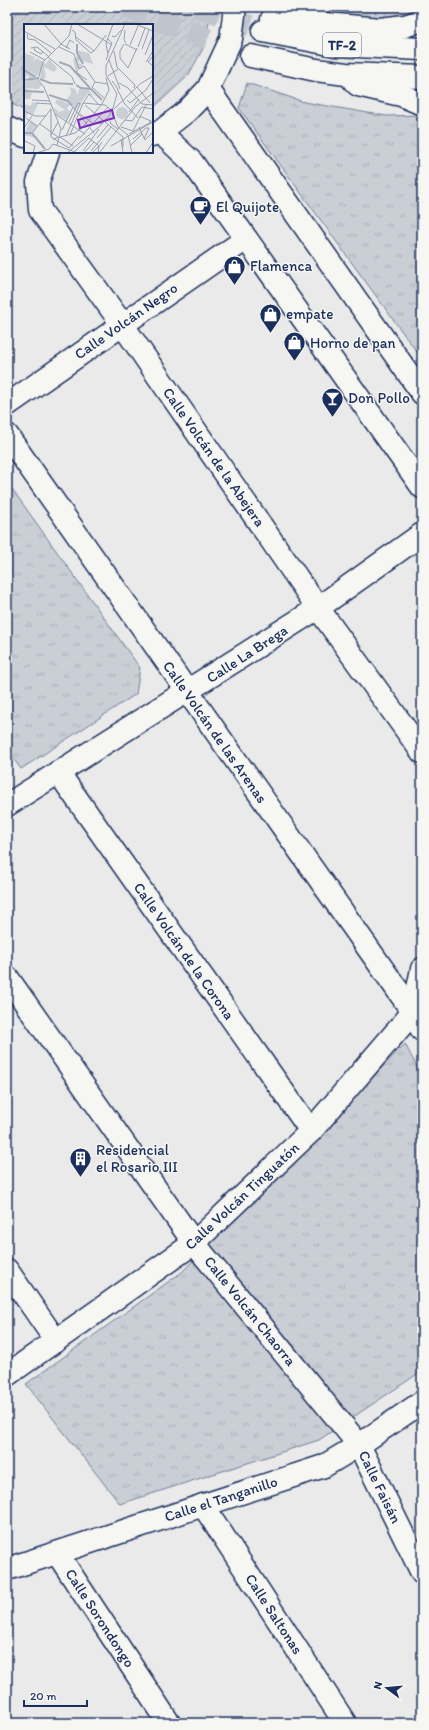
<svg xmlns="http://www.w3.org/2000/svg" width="429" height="1730" font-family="Itim,sans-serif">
	<defs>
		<pattern id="grass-tufts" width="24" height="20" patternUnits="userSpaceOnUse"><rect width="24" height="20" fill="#caced5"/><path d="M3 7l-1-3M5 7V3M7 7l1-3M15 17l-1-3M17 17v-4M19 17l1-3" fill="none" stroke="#adb1b9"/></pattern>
		<pattern id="garden-furrows" width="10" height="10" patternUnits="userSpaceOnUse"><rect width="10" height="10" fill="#caced5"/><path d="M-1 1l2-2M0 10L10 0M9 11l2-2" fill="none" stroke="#adb1b9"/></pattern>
	</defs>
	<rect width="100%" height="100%" fill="#e9eae9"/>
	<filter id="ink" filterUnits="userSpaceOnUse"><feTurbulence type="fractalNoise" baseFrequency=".025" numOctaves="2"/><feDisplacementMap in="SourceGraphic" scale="8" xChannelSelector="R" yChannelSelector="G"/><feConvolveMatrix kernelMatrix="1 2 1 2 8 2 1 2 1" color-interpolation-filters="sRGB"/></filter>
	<g filter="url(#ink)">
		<g fill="url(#grass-tufts)" stroke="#727e9a">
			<path d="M247,83l57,19 82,14 36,-1v244l-183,-251z"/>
			<path d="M7,482l133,186 -4,26 -115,75 -14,-19z"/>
			<path d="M405,1044l17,33v294l-103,69 -199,64 -94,-120 156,-112z"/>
		</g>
		<g fill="url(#garden-furrows)" stroke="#727e9a">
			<path d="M7,7h204l-5,36 -18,33 -36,33v-84h-127v86l-18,-10z"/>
			<path d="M306,7h116v24z"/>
		</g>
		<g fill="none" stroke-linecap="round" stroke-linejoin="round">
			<g stroke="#c0c5cd" stroke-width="22" stroke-dasharray="22 11" stroke-linecap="butt">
				<path d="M126,7l125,49"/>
				<path d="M199,7l64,24"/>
			</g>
			<defs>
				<g id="street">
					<path d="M48,152l-10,30 2,28 82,114 196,284 104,144"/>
					<path d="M7,405l239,-166"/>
					<path d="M7,435l406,577 9,18"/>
					<path d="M58,772l253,359"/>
					<path d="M7,805l311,-197 104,-74"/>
					<path d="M7,977l187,266 165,202 63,128"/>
					<path d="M7,1270l49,71"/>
					<path d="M7,1375l187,-132 117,-112 102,-119 9,-43"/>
					<path d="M203,1505l142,218"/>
					<path d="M57,1553l112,170"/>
					<path d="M7,1569l317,-103 35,-21 63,-43"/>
				</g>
				<g id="secondary">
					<path d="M208,89l214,304"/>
					<path d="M7,128l18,8"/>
					<path d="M160,132l32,30 230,325"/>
					<path d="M152,135l8,-3 27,-21 21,-22 23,-50 4,-32"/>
				</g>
				<g id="highway">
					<path d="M272,19l108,10 25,-3 17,-6"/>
					<path d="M263,31l72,14 87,4"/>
					<path d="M251,56l65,14 30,4 76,3"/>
					<path d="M354,81l4,4 43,10 21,9"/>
				</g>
			</defs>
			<use href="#street" stroke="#1b2f5e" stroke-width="25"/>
			<use href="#secondary" stroke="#1b2f5e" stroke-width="25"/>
			<use href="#highway" stroke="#1b2f5e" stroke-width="25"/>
			<use href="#street" stroke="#f6f6f2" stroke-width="22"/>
			<use href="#secondary" stroke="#f6f6f2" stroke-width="22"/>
			<use href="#highway" stroke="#f6f6f2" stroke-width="22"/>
		</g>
	</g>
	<defs>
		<symbol id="cafe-pin" viewBox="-11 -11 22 30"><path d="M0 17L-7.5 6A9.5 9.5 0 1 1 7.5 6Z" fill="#1b2f5e" stroke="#f6f6f2"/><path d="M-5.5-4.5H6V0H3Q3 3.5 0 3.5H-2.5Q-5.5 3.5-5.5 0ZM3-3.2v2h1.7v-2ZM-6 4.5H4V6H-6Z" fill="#fff"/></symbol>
		<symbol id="shop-pin" viewBox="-11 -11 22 30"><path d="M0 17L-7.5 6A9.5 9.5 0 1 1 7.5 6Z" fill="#1b2f5e" stroke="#f6f6f2"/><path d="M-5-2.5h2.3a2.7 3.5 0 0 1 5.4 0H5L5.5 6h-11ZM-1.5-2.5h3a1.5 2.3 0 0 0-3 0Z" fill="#fff"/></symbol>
		<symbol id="bar-pin" viewBox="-11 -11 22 30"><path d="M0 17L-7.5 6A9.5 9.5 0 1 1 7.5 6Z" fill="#1b2f5e" stroke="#f6f6f2"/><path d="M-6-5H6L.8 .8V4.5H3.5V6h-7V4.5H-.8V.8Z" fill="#fff"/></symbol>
		<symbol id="building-pin" viewBox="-11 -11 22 30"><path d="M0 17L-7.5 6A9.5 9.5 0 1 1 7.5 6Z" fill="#1b2f5e" stroke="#f6f6f2"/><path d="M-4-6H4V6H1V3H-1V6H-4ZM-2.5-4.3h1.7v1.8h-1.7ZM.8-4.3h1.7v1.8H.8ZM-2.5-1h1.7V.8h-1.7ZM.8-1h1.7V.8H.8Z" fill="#fff"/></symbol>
	</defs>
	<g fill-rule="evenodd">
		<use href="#cafe-pin" x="188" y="194" width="25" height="34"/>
		<use href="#shop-pin" x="222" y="254" width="25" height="34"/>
		<use href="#shop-pin" x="258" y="302" width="25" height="34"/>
		<use href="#shop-pin" x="282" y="330" width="25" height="34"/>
		<use href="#bar-pin" x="320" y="386" width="25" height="34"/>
		<use href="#building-pin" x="68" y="1146" width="25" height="34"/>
	</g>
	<g text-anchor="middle" stroke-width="3" stroke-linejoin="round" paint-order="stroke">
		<rect fill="#f6f6f2" stroke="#5d6b8a" stroke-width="1" x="323" y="33" width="38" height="24" rx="3"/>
		<g font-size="14" font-weight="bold" fill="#1b2f5e">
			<text x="342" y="50">TF-2</text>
		</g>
		<g font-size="15" fill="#1b2f5e" stroke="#f6f6f2" text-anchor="start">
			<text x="216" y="212">El Quijote</text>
			<text x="250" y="271">Flamenca</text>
			<text x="286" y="319">empate</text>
			<text x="310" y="348">Horno de pan</text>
			<text x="348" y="403">Don Pollo</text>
			<text x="96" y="1155">Residencial<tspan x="96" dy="17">el Rosario III</tspan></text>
		</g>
		<g font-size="15" fill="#1b2f5e" stroke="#f6f6f2">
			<text transform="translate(126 321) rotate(-35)" y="5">Calle Volcán Negro</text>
			<text transform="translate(214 457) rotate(55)" y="5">Calle Volcán de la Abejera</text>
			<text transform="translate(247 654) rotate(-33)" y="5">Calle La Brega</text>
			<text transform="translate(215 732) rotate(55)" y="5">Calle Volcán de las Arenas</text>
			<text transform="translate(184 951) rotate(55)" y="5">Calle Volcán de la Corona</text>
			<text transform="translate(242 1196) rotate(-43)" y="5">Calle Volcán Tinguatón</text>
			<text transform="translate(250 1311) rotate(51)" y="5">Calle Volcán Chaorra</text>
			<text transform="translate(380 1487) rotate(64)" y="5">Calle Faisán</text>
			<text transform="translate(221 1499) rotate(-18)" y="5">Calle el Tanganillo</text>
			<text transform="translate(274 1614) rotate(57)" y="5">Calle Saltonas</text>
			<text transform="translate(100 1618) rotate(57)" y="5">Calle Sorondongo</text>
		</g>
	</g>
	<g transform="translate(24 24)">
		<rect width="129" height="129" fill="#e9eae9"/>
		<path d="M51,26l14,3 4,11 -14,-4 -1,3 5,2 -7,6 -3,-12 5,-3zM0,29l11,4 -2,5 4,-4 9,6 3,-5 8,9 -3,4 -10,-5 2,10 -6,4 1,-10 -4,5 -8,3 -1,-5 -4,6zM11,54l7,7 -4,4 -12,-1 6,4 -2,7h-6v-17zM46,63l5,2 3,6 1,-6 10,1 5,7 -6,-4 -13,17 -9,-10 5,-6zM33,75l13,5 -3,5 3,2 -4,9 -10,-6 -3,-7 6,5 6,-2 -10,-7zM9,78l5,2 -5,11 -5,-2 -4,8v-17l6,2zM6,97l7,5 -4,7 3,5 -12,-3z" fill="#caced5"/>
		<path d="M92 89a6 6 0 1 1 12 0a6 6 0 1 1-12 0Z" fill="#caced5"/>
		<path fill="none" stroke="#a2aaba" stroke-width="2" d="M53,20v9l6,11M35,38l11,4 20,22M0,46l11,7M16,55l10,4 23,1M0,56l14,-2M52,61l5,3 10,1 11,11M0,67l20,1M25,71l19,6 4,5M0,109h8l13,16"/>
		<path fill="none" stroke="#979fb1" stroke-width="1" d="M20,0l17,20 9,5M53,0l35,21M111,0l18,7M48,6l3,2 1,8 15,13 3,-2M101,6l-1,10 2,3M0,7l31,18M3,10l1,5 7,1 16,13M88,12l3,1 6,-7M52,13l18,14M84,15l4,4 -4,10M100,20l-4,7v7l8,10 9,-20M101,20l12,6M106,21l8,-19M35,23l15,7 5,15M114,23l7,-19M7,24l6,-1 11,9M11,24l-1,2 7,4 2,-2M42,24l4,-8 4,3M118,25l7,-19M70,27l12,-16M90,27l3,16 18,18 -1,3M6,28l15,8M121,31l8,-20M129,32l-5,6 5,4M24,33l24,20 3,7M82,36l2,-5 -2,-12 7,-19M85,36l11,29M122,38l7,-11M55,45l5,-3 11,16 13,2M54,46l-2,2 11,8M84,52l10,-7M82,54l3,12M88,57l4,5 8,17 14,15M71,58l-3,5 13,12M95,59l9,5 14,16 11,1M113,63l13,16M8,76l18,1M103,76l3,3 16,-13 7,-11M12,79l15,1M59,79l6,-9 10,11M61,81l38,32v10M89,84l4,-14 -11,-19v-9l19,-42M27,85v28l18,11 10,-12M0,87l11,5h11M105,88l10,-13M31,90l30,20M56,90l14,10 9,-1M89,91l5,12 10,8 4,18M115,92l12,5h-2M2,94l11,8M101,96l7,1 10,-14 11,2M87,97l-1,2 8,6M45,98l9,-19 3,1M16,100l18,13M97,103l12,4 13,-26M115,103l6,13 8,-8M0,104l8,-12M38,106l11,-23 21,26M9,108l18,-23M105,110l24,-13M27,111l7,-13M46,111l13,-32 22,2 5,4M42,112l14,-32M36,113l13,9M73,114l11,-13M29,115l22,-6 7,-5 20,-24 7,-14M55,115l29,-32M97,115l2,13M109,115l13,-11M120,115l5,-11h-3M1,117l10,5 -2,7M33,121l4,-16 -17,-42 -6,-7 5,-18 26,-26 3,-12M107,121l11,-11M87,122l42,-24M51,127l14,-13 10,8 3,-4M59,127l16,-22M67,127l20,-24M76,128l35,-45 18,-14M12,129l13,-4 4,-5 25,9M43,129l32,-26 11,-12v-6h4l26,-25 13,-8M60,129l10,-11M68,129l7,-7 -1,7M122,129l7,-11"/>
		<path fill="#7b2cbf" fill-opacity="0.15" stroke="#7b2cbf" stroke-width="2" d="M88,86l2,8 -34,10 -2,-8z"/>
		<rect width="129" height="129" fill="none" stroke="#1b2f5e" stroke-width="2"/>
	</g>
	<rect width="429" height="1730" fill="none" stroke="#f6f6f2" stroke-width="24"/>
	<rect x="12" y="12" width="405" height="1706" fill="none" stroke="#1b2f5e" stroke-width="1.5" filter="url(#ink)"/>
	<g transform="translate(387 1688) rotate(286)" stroke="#f6f6f2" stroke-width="3" paint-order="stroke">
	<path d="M0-3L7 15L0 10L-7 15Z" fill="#1b2f5e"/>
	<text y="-6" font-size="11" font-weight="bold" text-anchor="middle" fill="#1b2f5e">N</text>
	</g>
	<path d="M24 1700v6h63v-6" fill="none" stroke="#1b2f5e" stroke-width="2"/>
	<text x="30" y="1700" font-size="12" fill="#1b2f5e" stroke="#f6f6f2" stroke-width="3" paint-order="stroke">20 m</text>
</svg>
